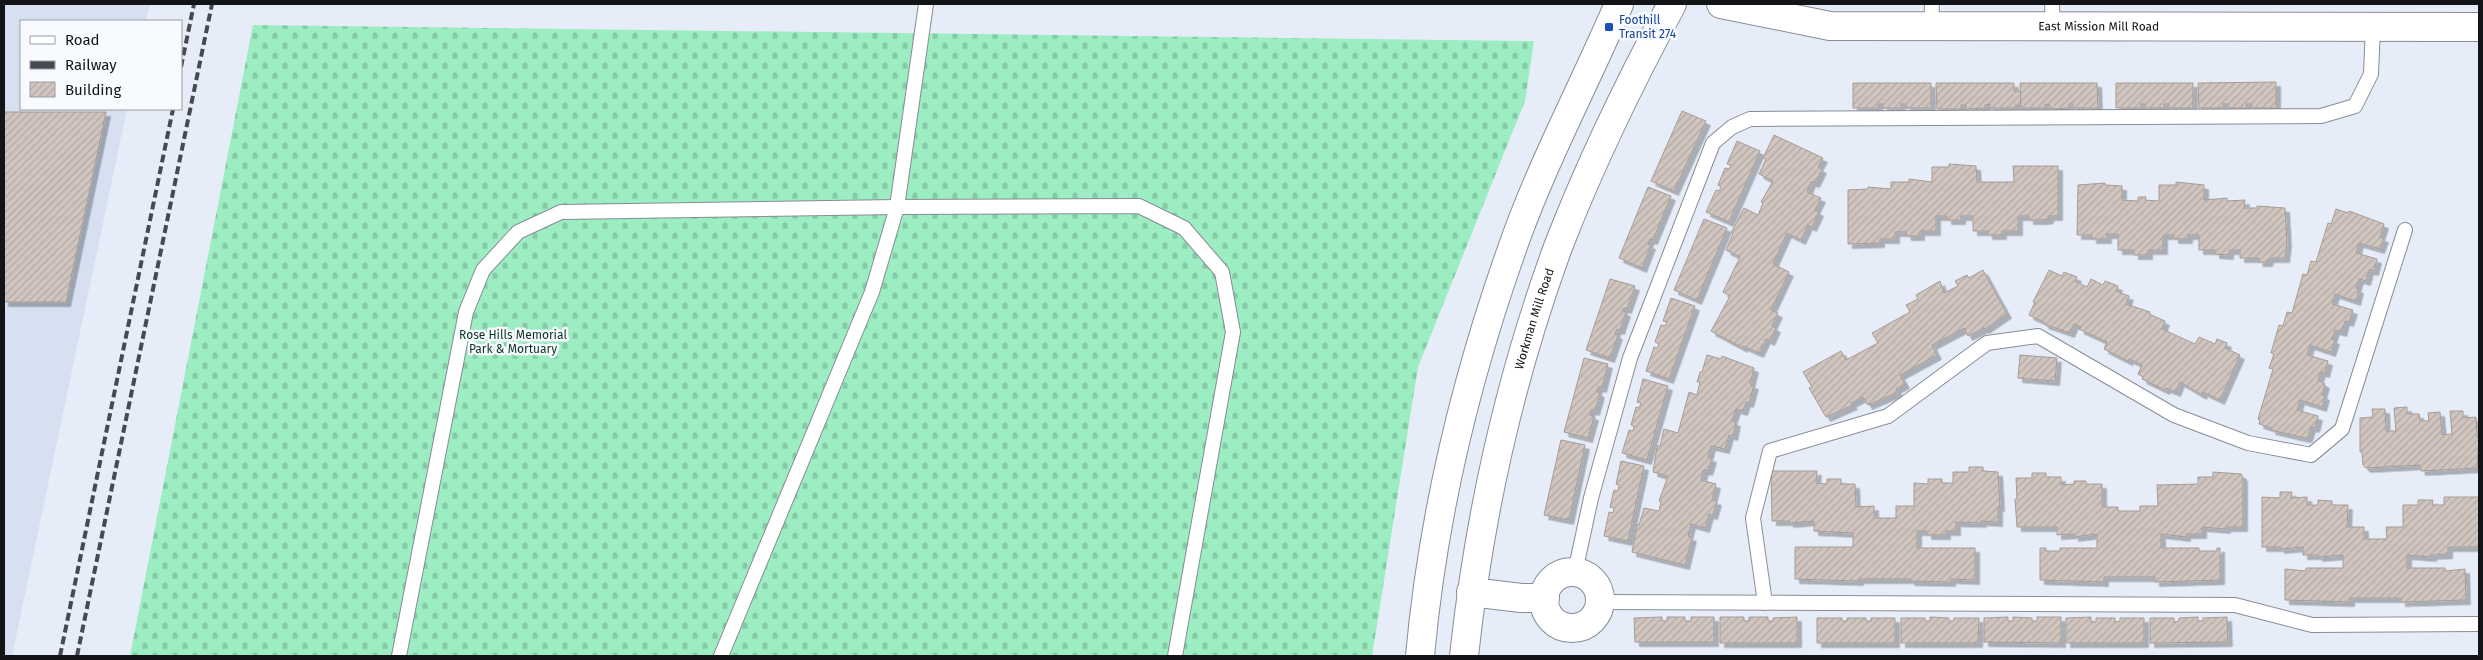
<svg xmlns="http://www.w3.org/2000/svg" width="2483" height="660" font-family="'Fira Sans',sans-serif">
	<defs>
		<pattern id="cemetery-stones" width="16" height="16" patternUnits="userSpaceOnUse" patternTransform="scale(1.25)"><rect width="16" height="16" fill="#9cedc2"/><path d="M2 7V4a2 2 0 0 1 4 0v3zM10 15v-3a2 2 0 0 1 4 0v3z" fill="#85caa6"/></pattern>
		<pattern id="building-hatch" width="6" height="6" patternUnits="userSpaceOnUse" patternTransform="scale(1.25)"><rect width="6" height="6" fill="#d1c5bf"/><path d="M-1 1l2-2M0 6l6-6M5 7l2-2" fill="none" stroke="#b2a8a3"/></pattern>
		<filter id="shadow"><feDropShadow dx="4.5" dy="4.5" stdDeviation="0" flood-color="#0004"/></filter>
	</defs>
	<rect width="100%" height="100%" fill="#e7edf8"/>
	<path fill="#d6e0f1" d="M4,4h146l-4,17h-125v88h106l-115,547h-8z"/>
	<path fill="url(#cemetery-stones)" d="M253,25l1281,16 -9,60 -107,266 -46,289h-1242z"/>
	<g fill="url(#building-hatch)" stroke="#a69b95" filter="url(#shadow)">
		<path d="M2276,82v26h-24v-4h-6l1,4h-19v-4h-5v4h-24l-1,-25z"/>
		<path d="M1853,83h78v25h-24l-1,-4h-5v4h-18v-4h-5v4h-25z"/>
		<path d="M1936,83h78v8h7l-1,15 -5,-1v3h-25v-4l-5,1v3l-19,1v-4h-5v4h-24z"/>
		<path d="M2020,83h77l1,25h-25v-4h-4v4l-19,1v-4l-5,-1v4h-24z"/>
		<path d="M2116,83h77v25h-24v-4h-5v4h-19v-4h-4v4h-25z"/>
		<path d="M1682,111l24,10 -32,70 -23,-10z"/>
		<path d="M4,112h102l-40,190h-62z"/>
		<path d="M1774,135l49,23 -5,9 4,2 -7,14 -4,-1 -4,10 14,6 -6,12 4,2 -7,15 -4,-2 -7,15 -14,-7 -14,31 16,8 -18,38 7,3 -6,13 4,2 -6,13 -4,-2 -7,14 -16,-7v2l-32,-17 19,-35 -7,-4 17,-35 -14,-7 7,-16 -2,-1 13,-25 14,7 5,-12 -2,-1 12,-21 -14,-7 7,-15 -3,-1z"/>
		<path d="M1737,141l23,10 -31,71 -23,-10 10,-22 3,1 2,-4 -3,-2 7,-17 4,1 2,-4 -4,-1z"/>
		<path d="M1949,164l27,2 1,16h37l-1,-16h45v50h-9v3l-6,1h-14v-4h-11v15h-16v4h-14v-4h-15v-15h-12v4h-14v-4h-11v15h-16v5h-13l-1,-4h-11v7h-15v4l-32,1v-54l20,-1v-2l23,2v-7h18v-3l23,3v-15h17z"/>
		<path d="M2176,182l28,3v15l23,-2v3l18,-1 -1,8h13v-2l28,2 2,35 -2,15h-16l-1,4h-10l1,-4h-19v-8h-11v5l-14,-1v-4h-16v-15h-11v4h-14v-4h-11v15h-15v5h-14v-5h-16v-16h-11v5h-15v-4h-15l1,-50 27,-2v2l17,1v14l16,1v-4h8l-1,3 14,1v-16h17z"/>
		<path d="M1648,187l23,9 -18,44 -3,-1 -2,5 3,1 -9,23 -23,-10z"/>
		<path d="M2336,209l12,4 1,-2 35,13 -4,13 4,1 -4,11 -21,-6 -3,10 21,6 -3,12 -5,-1 -3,11 -7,-2 -3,9 3,1 -3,12 -21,-7 -3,10 21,6 -4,12 -4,-1 -3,11 -7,-2 -3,9 3,1 -4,12 -21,-7 -3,10 21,6 -3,12 -4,-1 -3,8 7,4 -3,11 3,1 -3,11 -22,-7 -3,10 21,6 -3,12 -4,-1 -3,10 -3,1 -34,-8 1,-2 -13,-4 1,-4 -2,-1 15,-50 -4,-1 5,-14 -3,-1 8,-28 4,1 4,-14 5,1 11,-39 4,1 4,-14 5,1 12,-39 3,1z"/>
		<path d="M1704,219l23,9 -30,72 -23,-10z"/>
		<path d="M1983,270l24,44 -22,15 -1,-1 -16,8 -4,-8 -32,17 5,10 -37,20 5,9 -9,5 2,3 -30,13 -5,-8 -12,6 2,2 -27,12 -17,-29 3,-1 -9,-15 38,-21 5,9 32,-17 -6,-10 38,-21 -4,-7 12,-6 -2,-4 24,-14 4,12 14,-7 -3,-5 12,-6 2,3z"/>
		<path d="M2049,270l13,6 2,-4 13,5 -2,4 12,6 4,-8 12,6 2,-4 13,5 -2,5 13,5 -3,8 24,8 -1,2 16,7 -3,8 33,15 4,-7 16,7 2,-5 10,4 -2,5 15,7 -20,45 -17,-8 -1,3 -22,-13 -4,10 -10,-4 -1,2 -23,-11 1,-2 -5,-3 4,-9 -13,-6 -1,2 -24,-12 3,-7 -28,-13 2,-2 -7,-3 -4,9 -26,-9v-2l-15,-7 6,-13h-2z"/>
		<path d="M1610,279l25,7 -8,23 -3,-1 -2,3 4,1 -6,18 -3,-1 -2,5 3,1 -8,23 -24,-8z"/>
		<path d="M1671,298l24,8 -26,73 -23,-8 8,-24 3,1 2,-4 -4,-2 6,-17 4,1 2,-4 -4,-1z"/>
		<path d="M1707,355l14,4 1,-3 32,12 -4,16 4,1 -5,18 -3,-1 -3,9 -7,-2 -4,12 4,1 -3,14 -4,-1 -4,14 -14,-3 -3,11 4,1 -4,13 -4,-1 -3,10 15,4 -4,16 5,1 -4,14 -4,-1 -4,14 -14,-4 -3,12 4,1 -7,28 -53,-13 5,-28 2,1 5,-17 15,3 2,-9 -2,-1 9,-25 -15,-4 4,-26h3l4,-17 14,4 11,-41 8,3 3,-13h-3l3,-10h2z"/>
		<path d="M2020,355l37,3 -2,23 -37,-3z"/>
		<path d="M1584,358l24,6 -6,24 -4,-1 -1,5 3,1 -5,18 -4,-1 -1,5 4,1 -6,22 -24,-6z"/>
		<path d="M1643,379l25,7 -21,74 -25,-7 7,-23 4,1 1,-5 -3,-1 5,-18 3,1 2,-5 -4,-1z"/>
		<path d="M2407,407v7h12l1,7h9l-1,-8 12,-1 2,23 10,-1 -2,-23h13v7l13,-1 1,20h2l-2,31 -56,3 -1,-6 -54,3 -3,-3 -1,-13h-2v-34l13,-1 -1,-8h13l1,22h10l-2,-23z"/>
		<path d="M1561,440l24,5 -16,75 -25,-5z"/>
		<path d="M1621,461l23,5 -16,75 -24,-5 5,-24 4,1 1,-5 -4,-1 4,-17 4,1 1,-6 -3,-1z"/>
		<path d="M1969,467h14v4l15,1 2,35h-2v15l-17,-1 1,2 -26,-1v9h-10v4h-19v-4h-10v17h58v32l-24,-1v3l-41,-1v-2h-51v2l-64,-2v-32h58v-14l-39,-2v-10l-25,2v-2h-17l-1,-50h46l-1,12 11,1v-5h14v5h14l1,23 18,-1v12h22v-12h18v-23l14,1v-5h14v4h11v-11h16z"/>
		<path d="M2213,472l28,2 2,3v50h-17v2l-24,-2v7h-16v3l-25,-3v14h38v3h18v-3h3v32l-65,2v-5h-51v5l-64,-2v-32h6v3h14v-3h37v-14l-23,3v-3l-17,1v-8h-40l-2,-28h2l-1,-21h16v-5h14v4h15v8l13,-1v-3h12v3h16v23h16v4h22v-5h18l-1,-21 41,-1v-7h15z"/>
		<path d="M2280,492h12l-1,6 16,-1v8h11v-5l14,1v4h16l-1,22h17v12h23l-1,-12h17v-22h15v-5h15l-1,5h12v-8h35v50h-31v7l-16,1v2l-25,-2v13h38v3l20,-2 1,31 -65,2v-4h-51v4l-65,-2v-31l21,2v-3h37v-13l-25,2v-2h-15v-8l-23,2v-2h-18v-50l18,1z"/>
		<path d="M1662,617v4h5v-4h18v4h6v-4h23v25h-79l-1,-24z"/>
		<path d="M1720,617h24v4h5v-4h19v4h5v-3l24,-1v26h-77z"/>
		<path d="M1930,617l19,1v3h5v-3h25l-1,25h-77v-25h24v3h5z"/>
		<path d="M2008,617v4h5v-4l19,1v3h5v-4h24v26l-77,-1v-24z"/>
		<path d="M2091,617v5h5v-4h19v4l5,-1v-3h24v25h-78v-25z"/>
		<path d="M2198,617v4h5v-3l24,-1 1,25 -78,1v-25h24v4l5,-1v-3z"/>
		<path d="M1817,618h25v3h5v-3h19v3h5v-3h24v25h-78z"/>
	</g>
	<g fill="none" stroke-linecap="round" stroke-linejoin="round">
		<defs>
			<g id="lane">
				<path d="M2052,4l1,23"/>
				<path d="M1931,26l1,-22"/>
				<path d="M1575,572l16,-74 39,-140 83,-215 19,-16 18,-8 571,-3 34,-10 16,-32 2,-47"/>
				<path d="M1600,602l635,3 77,20 167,-1"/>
				<path d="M1765,603l-12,-85 17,-67 118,-35 99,-73 51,-7 136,79 74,28 63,12 31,-26 63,-199"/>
				<path d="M399,656l67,-344 17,-42 35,-38 43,-20 336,-5 242,-1 45,22 38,44 11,60 -58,324"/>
				<path d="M721,656l151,-364 25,-85 29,-203"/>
			</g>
			<g id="street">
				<path id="s1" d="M1721,4l109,22 649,1"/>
				<circle cx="1572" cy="600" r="28"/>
				<path d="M1471,592l50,6h24"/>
			</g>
			<g id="secondary">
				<path d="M1420,656c13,-143 48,-286 97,-421 29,-79 69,-154 102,-231"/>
				<path id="s2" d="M1464,656c15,-139 46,-278 94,-409 32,-83 72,-165 114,-243"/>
			</g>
		</defs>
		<use href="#lane" stroke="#878c96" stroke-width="16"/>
		<use href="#street" stroke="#878c96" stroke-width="30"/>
		<use href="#secondary" stroke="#878c96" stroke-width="30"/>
		<use href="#lane" stroke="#fff" stroke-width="14"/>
		<use href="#street" stroke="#fff" stroke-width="28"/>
		<use href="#secondary" stroke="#fff" stroke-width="28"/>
		<g stroke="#46494f" stroke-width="4" stroke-dasharray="8 4" stroke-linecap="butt">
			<path d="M181,67l13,-63"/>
			<path d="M60,656l113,-547"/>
			<path d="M77,656l135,-652"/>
		</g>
	</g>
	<rect fill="#1a4fb4" stroke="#f7fafe" stroke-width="2" x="1604" y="22" width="10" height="10" rx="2.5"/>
	<g text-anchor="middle" stroke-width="5" stroke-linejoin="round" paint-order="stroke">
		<g font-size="12" fill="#164399" stroke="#f7fafe" text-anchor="start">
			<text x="1619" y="24">Foothill<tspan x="1619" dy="14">Transit 274</tspan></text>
		</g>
		<g font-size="12" fill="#121418" stroke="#f7fafe">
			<text dy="4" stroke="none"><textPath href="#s1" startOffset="380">East Mission Mill Road</textPath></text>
			<text dy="4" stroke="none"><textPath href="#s2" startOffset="345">Workman Mill Road</textPath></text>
		</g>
		<g font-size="12" fill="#0e3523" stroke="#f7fafe">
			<text x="513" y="339">Rose Hills Memorial<tspan x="513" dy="14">Park &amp; Mortuary</tspan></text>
		</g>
	</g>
	<rect width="2483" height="660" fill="none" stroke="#121418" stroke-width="10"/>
	<rect x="20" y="20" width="162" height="90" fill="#f7fafe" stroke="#9b9ea2"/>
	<rect x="30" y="36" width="25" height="8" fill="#ffffff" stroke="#9b9ea2"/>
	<text x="65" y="45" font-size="15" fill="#121418">Road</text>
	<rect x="30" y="61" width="25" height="8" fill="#46494f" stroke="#9b9ea2"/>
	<text x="65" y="70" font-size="15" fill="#121418">Railway</text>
	<rect x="30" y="82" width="25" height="15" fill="url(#building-hatch)" stroke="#9b9ea2"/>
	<text x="65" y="95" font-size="15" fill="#121418">Building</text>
</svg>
